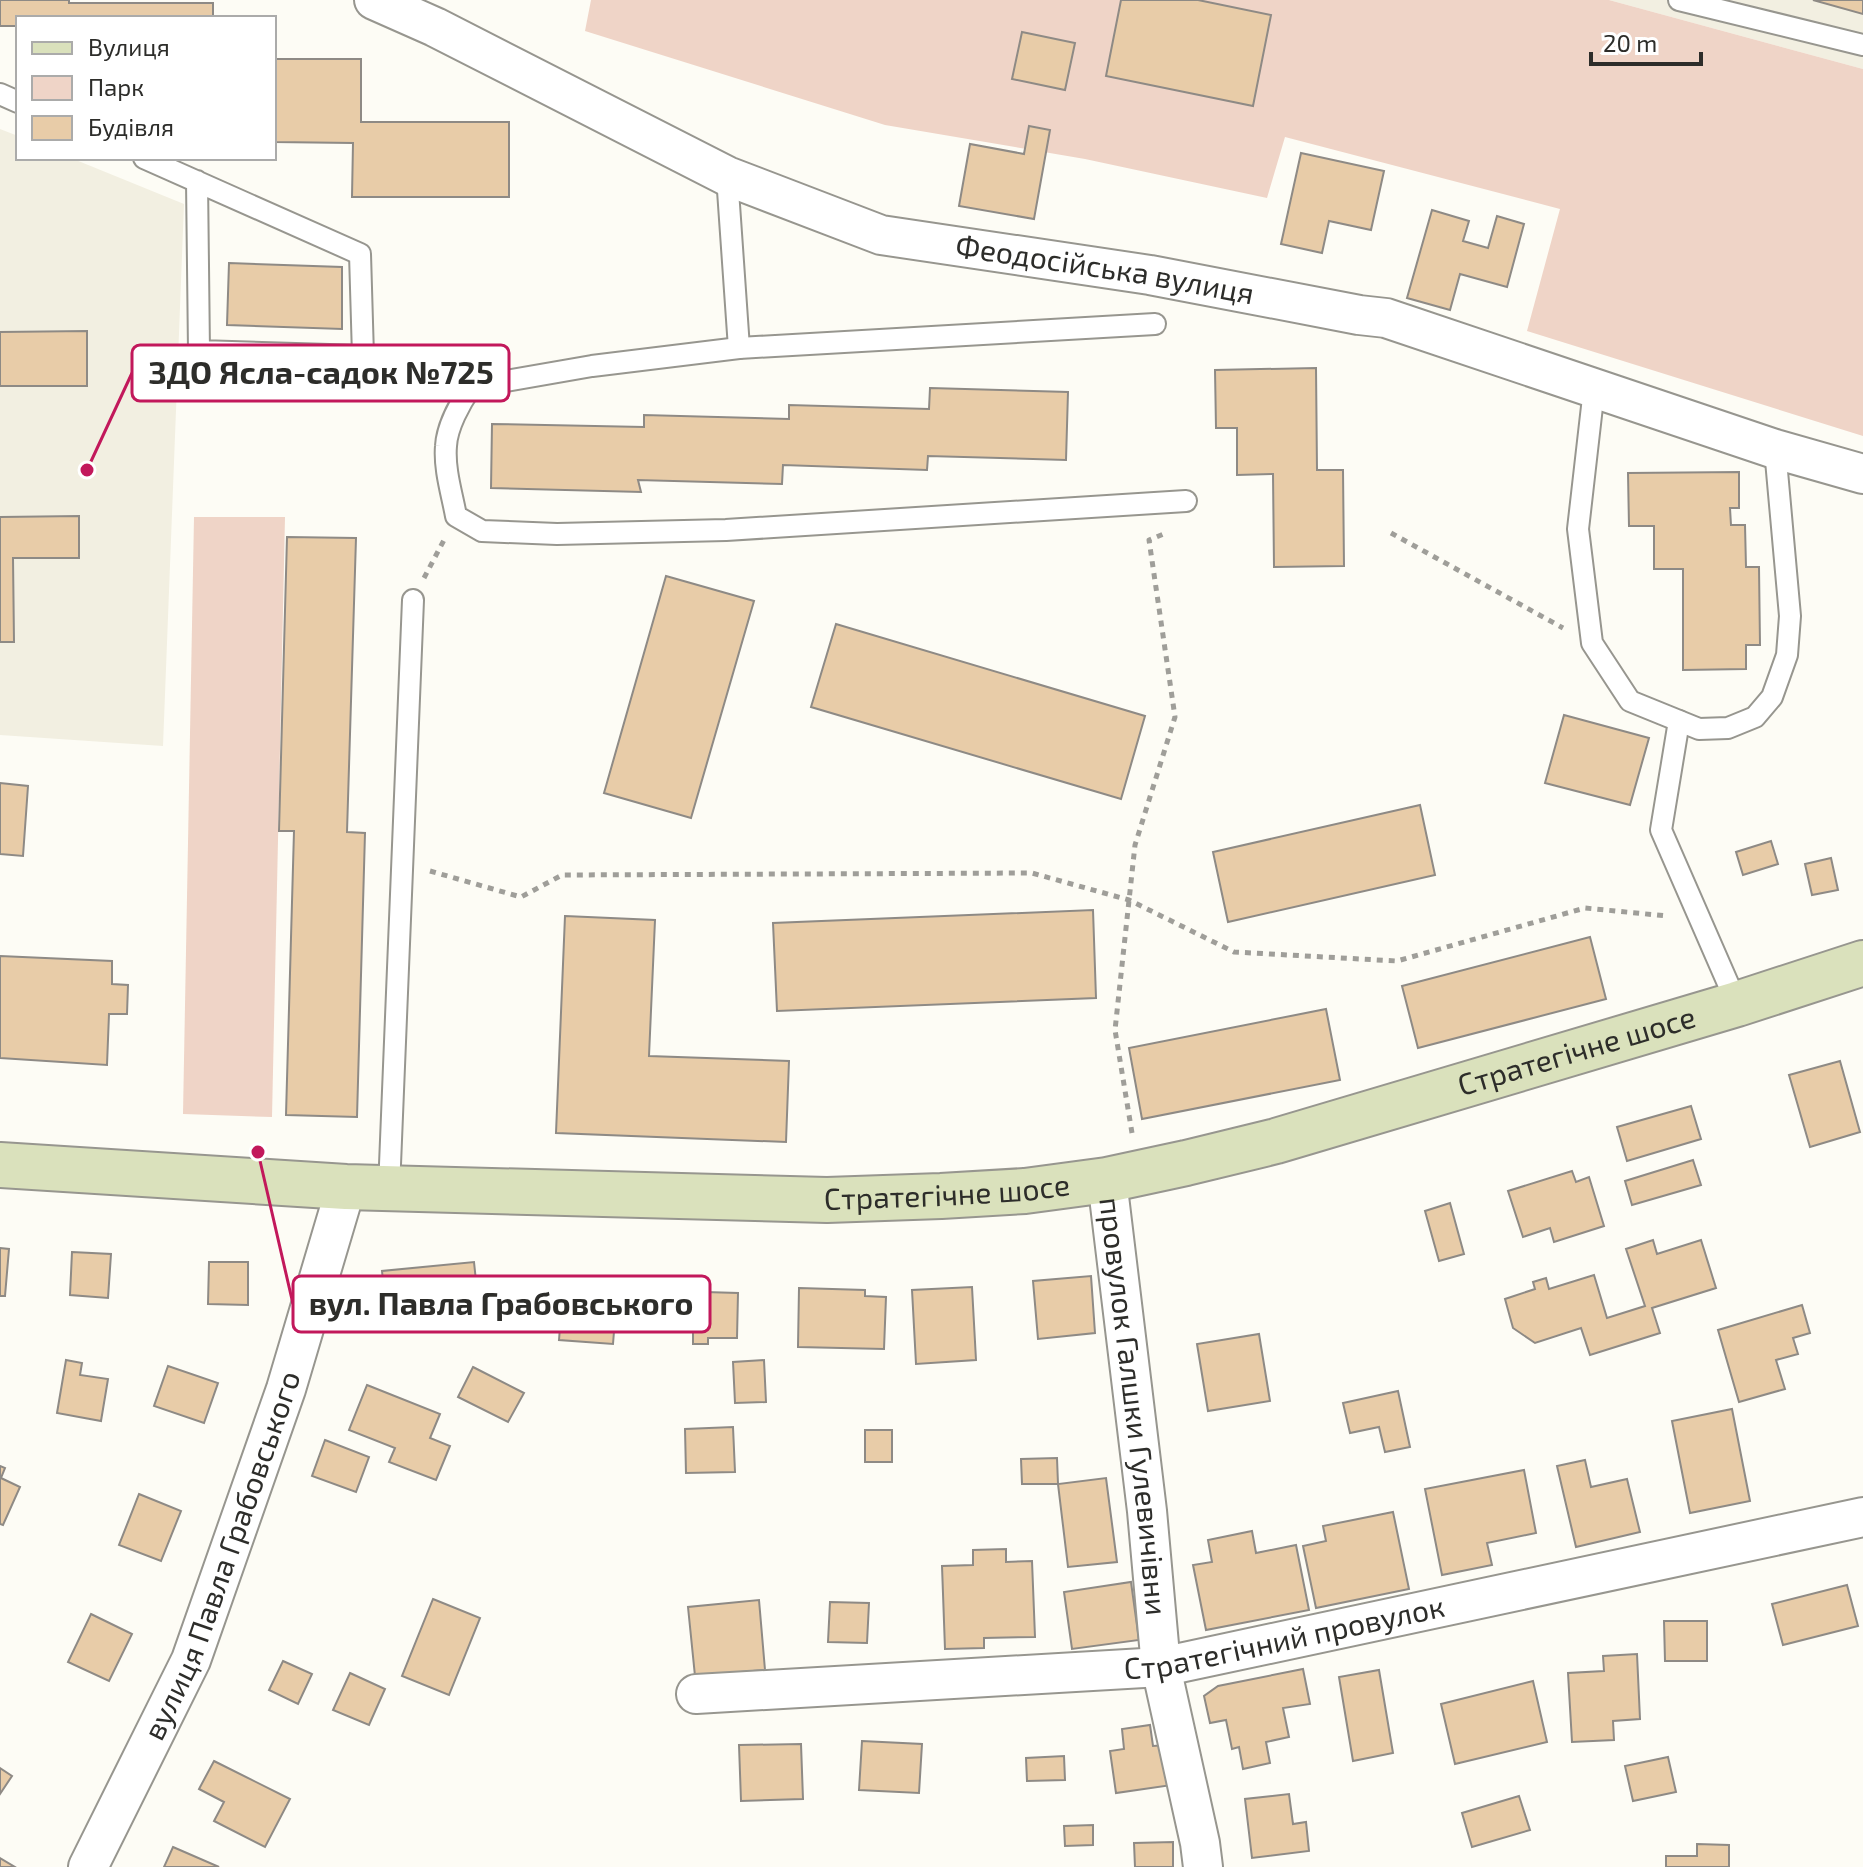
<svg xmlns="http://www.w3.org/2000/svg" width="1863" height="1867" font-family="'Exo 2',sans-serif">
	<rect width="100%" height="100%" fill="#fdfcf5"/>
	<g fill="#f2efe1">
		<path d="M1609,0h254v69z"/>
		<path d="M0,129l18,7v22h53l113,46 -21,542 -163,-11z"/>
	</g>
	<g fill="#efd4c7">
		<path d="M591,0h1018l254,69v367l-336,-105 33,-122 -275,-72 -18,61 -182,-39 -200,-34 -300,-94z"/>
		<path d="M194,517h91l-13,600 -89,-3z"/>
	</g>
	<g fill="#e8cca8" stroke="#8e8a85" stroke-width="2">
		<path d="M0,0h69v3h144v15h-195v8h-18z"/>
		<path d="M1121,0h77l73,15 -18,91 -147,-30z"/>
		<path d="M1813,0h50v14z"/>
		<path d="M1022,32l53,11 -10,47 -53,-11z"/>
		<path d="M274,59h87v63h148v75h-157l1,-54 -79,-1z"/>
		<path d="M1029,126l21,4 -16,89 -75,-13 11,-62 54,10z"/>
		<path d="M1301,153l83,18 -13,59 -42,-9 -7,32 -41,-9z"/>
		<path d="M1432,210l37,11 -6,20 25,7 9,-32 27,8 -17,63 -47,-13 -10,36 -43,-12z"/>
		<path d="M229,263l113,4v62l-115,-4z"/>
		<path d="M87,331v55h-87v-54z"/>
		<path d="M1316,368l1,102h26l1,96 -70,1 -1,-93 -36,1v-47h-21l-1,-58z"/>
		<path d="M930,388l138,4 -2,68 -138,-4 -1,14 -144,-5 -1,19 -144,-4 3,12 -150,-4 1,-64 152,3v-12l145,4v-14l140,4z"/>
		<path d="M1739,472v36h-9l1,17h14l1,42h13l1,78h-14v24l-63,1v-101h-29v-43h-25l-1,-53z"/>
		<path d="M79,516v42h-66l1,84h-14v-125z"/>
		<path d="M287,537l69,1 -9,294 18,1 -8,284 -71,-2 8,-284h-15z"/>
		<path d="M666,576l88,25 -63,217 -87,-25z"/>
		<path d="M836,624l309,92 -24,83 -310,-92z"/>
		<path d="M1564,715l85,23 -19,67 -85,-22z"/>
		<path d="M0,783l28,3 -5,70 -23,-2z"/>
		<path d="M1420,805l15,70 -207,47 -15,-70z"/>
		<path d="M1771,841l7,23 -35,11 -7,-23z"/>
		<path d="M1831,858l7,32 -26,5 -7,-31z"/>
		<path d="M1093,910l3,88 -319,13 -4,-88z"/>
		<path d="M565,916l90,4 -6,136 140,5 -3,81 -230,-9z"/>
		<path d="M1590,937l16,62 -188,49 -16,-62z"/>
		<path d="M0,956l112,5v23l16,1 -1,29h-18l-2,51 -107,-7z"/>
		<path d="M1326,1009l14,71 -198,39 -13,-71z"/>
		<path d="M1840,1061l20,71 -50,15 -21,-72z"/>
		<path d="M1691,1106l10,33 -74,22 -10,-34z"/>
		<path d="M1693,1160l8,25 -69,20 -7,-24z"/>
		<path d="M1572,1171l4,11 13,-5 15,49 -50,16 -4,-14 -27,9 -15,-46z"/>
		<path d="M1450,1203l14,51 -25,7 -14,-50z"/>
		<path d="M1653,1240l4,14 44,-14 15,48 -64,20 8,25 -70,22 -9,-27 -46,15 -22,-15 -8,-29 30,-10 -2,-7 13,-4 3,11 45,-14 13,43 38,-12 -19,-57z"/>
		<path d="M0,1248l9,1 -4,47h-5z"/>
		<path d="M72,1252l39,2 -3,44 -38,-3z"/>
		<path d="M209,1262h39v43l-40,-1z"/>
		<path d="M474,1262l6,57 -92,10 -6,-58z"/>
		<path d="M1091,1276l4,57 -57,6 -5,-58z"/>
		<path d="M972,1287l4,73 -60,4 -4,-74z"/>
		<path d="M799,1288l66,2v6l21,1 -2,52 -86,-2z"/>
		<path d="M705,1292l33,1 -1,45h-29v6h-15v-17l-9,-1v-12h7l1,-7 12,1z"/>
		<path d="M1802,1305l8,28 -17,5 5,16 -22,6 9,29 -46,13 -21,-72z"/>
		<path d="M561,1314l54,5 -2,25 -54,-4z"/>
		<path d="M1259,1334l11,67 -62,10 -11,-67z"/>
		<path d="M66,1360l16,3 -2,12 28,4 -7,42 -44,-8z"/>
		<path d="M764,1360l2,42 -31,1 -2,-41z"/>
		<path d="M168,1366l50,17 -14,40 -50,-17z"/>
		<path d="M473,1367l51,26 -16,29 -50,-25z"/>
		<path d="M367,1385l73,29 -10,24 20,8 -14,34 -47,-18 6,-14 -46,-18z"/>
		<path d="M1398,1391l12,56 -25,5 -6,-25 -29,6 -7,-30z"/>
		<path d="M1732,1409l18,92 -60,12 -18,-92z"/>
		<path d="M733,1427l2,45 -49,1 -1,-44z"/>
		<rect x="865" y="1430" width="27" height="32"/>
		<path d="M325,1440l44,17 -13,35 -44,-16z"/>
		<path d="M1057,1458l1,26h-36l-1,-25z"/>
		<path d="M1585,1460l6,27 36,-8 13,53 -64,15 -19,-81z"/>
		<path d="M0,1466l5,2 -4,10 19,9 -17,38 -3,-1z"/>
		<path d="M1524,1470l12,63 -49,10 5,22 -50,10 -17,-86z"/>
		<path d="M1106,1478l11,84 -49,5 -10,-83z"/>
		<path d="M139,1494l42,17 -20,50 -42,-16z"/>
		<path d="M1393,1512l16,77 -93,19 -13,-62 23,-5 -3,-15z"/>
		<path d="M1252,1531l4,22 40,-8 13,65 -103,20 -13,-65 19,-3 -4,-22z"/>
		<path d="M1006,1549v13l26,-1 3,76 -51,1v10l-39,1 -3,-83 31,-1v-15z"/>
		<path d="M1131,1582l8,58 -67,9 -8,-57z"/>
		<path d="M1847,1585l11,41 -75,19 -11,-41z"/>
		<path d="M433,1599l47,19 -31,77 -47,-19z"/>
		<path d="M759,1600l6,70 -70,6 -7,-69z"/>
		<path d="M830,1602l39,1 -2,40 -39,-1z"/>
		<path d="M91,1614l41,20 -23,47 -41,-19z"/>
		<path d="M1664,1621h43v40h-42z"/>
		<path d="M1637,1654l3,65 -27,2 1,19 -42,2 -4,-69 36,-2 -1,-15z"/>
		<path d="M283,1661l29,13 -14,30 -29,-14z"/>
		<path d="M1303,1669l7,35 -27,4 6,29 -23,5 4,21 -27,6 -4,-22 -7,2 -6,-29 -16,3 -6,-27 14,-10z"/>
		<path d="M1379,1670l14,83 -40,8 -14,-84z"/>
		<path d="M350,1673l35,16 -16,36 -36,-15z"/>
		<path d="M1533,1681l14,61 -92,22 -14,-60z"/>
		<path d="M1150,1725l3,21 14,-1 5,40 -56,8 -6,-42 14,-2 -2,-20z"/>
		<path d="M862,1741l60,3 -3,49 -60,-3z"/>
		<path d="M801,1744l2,55 -62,2 -2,-56z"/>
		<path d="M1064,1756l1,24 -38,1 -1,-23z"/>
		<path d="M1668,1757l8,35 -43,9 -8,-35z"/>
		<path d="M214,1761l76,38 -25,48 -51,-26 10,-19 -25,-13z"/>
		<path d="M0,1768l12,8 -12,18z"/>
		<path d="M1289,1794l4,30 13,-2 3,29 -57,7 -7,-59z"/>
		<path d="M1519,1796l11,34 -58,17 -10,-34z"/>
		<path d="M1093,1825v20l-28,1 -1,-20z"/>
		<path d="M1173,1842v25h-38l-1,-24z"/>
		<path d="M1697,1844l32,1v22h-63v-11h31z"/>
		<path d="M173,1847l46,20h-55z"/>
		<path d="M0,1858l15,9h-15z"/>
	</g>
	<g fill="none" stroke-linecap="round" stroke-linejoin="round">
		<defs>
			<g id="lane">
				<path d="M1679,0l184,45"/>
				<path d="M0,94l18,8"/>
				<path d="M144,158l216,96 3,102 -164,-5 -2,-170"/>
				<path d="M727,176l12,172"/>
				<path d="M1155,324l-416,24 -147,18 -121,21c-11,16 -24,40 -25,59 -2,23 6,48 10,70l26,15 75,3 169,-4 460,-29"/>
				<path d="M1594,389l-16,140 14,114 38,58 69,28 29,-1 27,-11 17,-20 15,-42 3,-39 -15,-167"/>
				<path d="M1679,721l-18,109 76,174"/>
				<path d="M389,1189l24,-589"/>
			</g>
			<g id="street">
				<path id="s1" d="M374,0l61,27 292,149 154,59 269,40 209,40 27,3 389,131 88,25"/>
				<path id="s2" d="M1107,1180l40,331 14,156 39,176 3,24"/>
				<path id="s3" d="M696,1694l465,-27 702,-150"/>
				<path id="s4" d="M88,1867l103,-207 95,-271 60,-202"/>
			</g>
			<g id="secondary">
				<path id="s5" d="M0,1165l346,22 481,13 114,-4 84,-5 82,-11 79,-17 90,-22 461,-137 126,-41"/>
			</g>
		</defs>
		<use href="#lane" stroke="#97968f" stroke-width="24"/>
		<use href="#street" stroke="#97968f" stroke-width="42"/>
		<use href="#secondary" stroke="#97968f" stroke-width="48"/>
		<g stroke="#9f9e99" stroke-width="5" stroke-dasharray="6 6" stroke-linecap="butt">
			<path d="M1391,533l172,95"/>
			<path d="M424,578l20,-38"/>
			<path d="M430,871l91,26 41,-22 470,-2 97,27 105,52 163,9 188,-53 82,8"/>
			<path d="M1132,1133l-17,-103 20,-185 40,-128 -26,-177 17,-7"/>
		</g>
		<use href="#lane" stroke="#fff" stroke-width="20"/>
		<use href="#street" stroke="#fff" stroke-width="38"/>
		<use href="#secondary" stroke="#dae1bc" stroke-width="44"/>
	</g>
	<g text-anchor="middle" stroke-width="6" stroke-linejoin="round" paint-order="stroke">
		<g font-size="30" fill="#2d2d2a" stroke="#fff">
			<text dy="10" stroke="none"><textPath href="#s1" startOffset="786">Феодосійська вулиця</textPath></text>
			<text dy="10" stroke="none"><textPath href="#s5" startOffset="1596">Стратегічне шосе</textPath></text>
			<text dy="10" stroke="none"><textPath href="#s5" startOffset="948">Стратегічне шосе</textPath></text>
			<text dy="10" stroke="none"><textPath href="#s2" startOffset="228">провулок Галшки Гулевичівни</textPath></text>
			<text dy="10" stroke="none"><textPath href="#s4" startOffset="340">вулиця Павла Грабовського</textPath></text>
			<text dy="10" stroke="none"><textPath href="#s3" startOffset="592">Стратегічний провулок</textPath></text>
		</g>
	</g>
	<path fill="none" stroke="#c2185b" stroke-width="3" d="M87 470L132 373M258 1152L293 1304"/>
	<g fill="#c2185b" stroke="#fff" stroke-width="3">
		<circle cx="87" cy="470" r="8"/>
		<circle cx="258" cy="1152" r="8"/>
	</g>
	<g fill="#fff" stroke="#c2185b" stroke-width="3">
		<rect x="132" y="345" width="377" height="56" rx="8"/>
		<rect x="293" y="1276" width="417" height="56" rx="8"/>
	</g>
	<g font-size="32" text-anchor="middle" font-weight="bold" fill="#2d2d2a">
		<text x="321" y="384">ЗДО Ясла-садок №725</text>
		<text x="501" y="1315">вул. Павла Грабовського</text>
	</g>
	<rect x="16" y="16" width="260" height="144" fill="#ffffff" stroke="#ababaa" stroke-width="2"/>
	<rect x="32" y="42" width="40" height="12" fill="#dae1bc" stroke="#ababaa" stroke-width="2"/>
	<text x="88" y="56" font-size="24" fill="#2d2d2a">Вулиця</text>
	<rect x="32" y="76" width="40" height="24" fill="#efd4c7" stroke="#ababaa" stroke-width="2"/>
	<text x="88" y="96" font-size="24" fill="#2d2d2a">Парк</text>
	<rect x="32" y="116" width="40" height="24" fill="#e8cca8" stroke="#ababaa" stroke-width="2"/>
	<text x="88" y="136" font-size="24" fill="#2d2d2a">Будівля</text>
	<path d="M1591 52v12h110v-12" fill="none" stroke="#2d2d2a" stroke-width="4"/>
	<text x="1603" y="52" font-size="24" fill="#2d2d2a" stroke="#ffffff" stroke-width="6" paint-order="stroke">20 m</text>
</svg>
